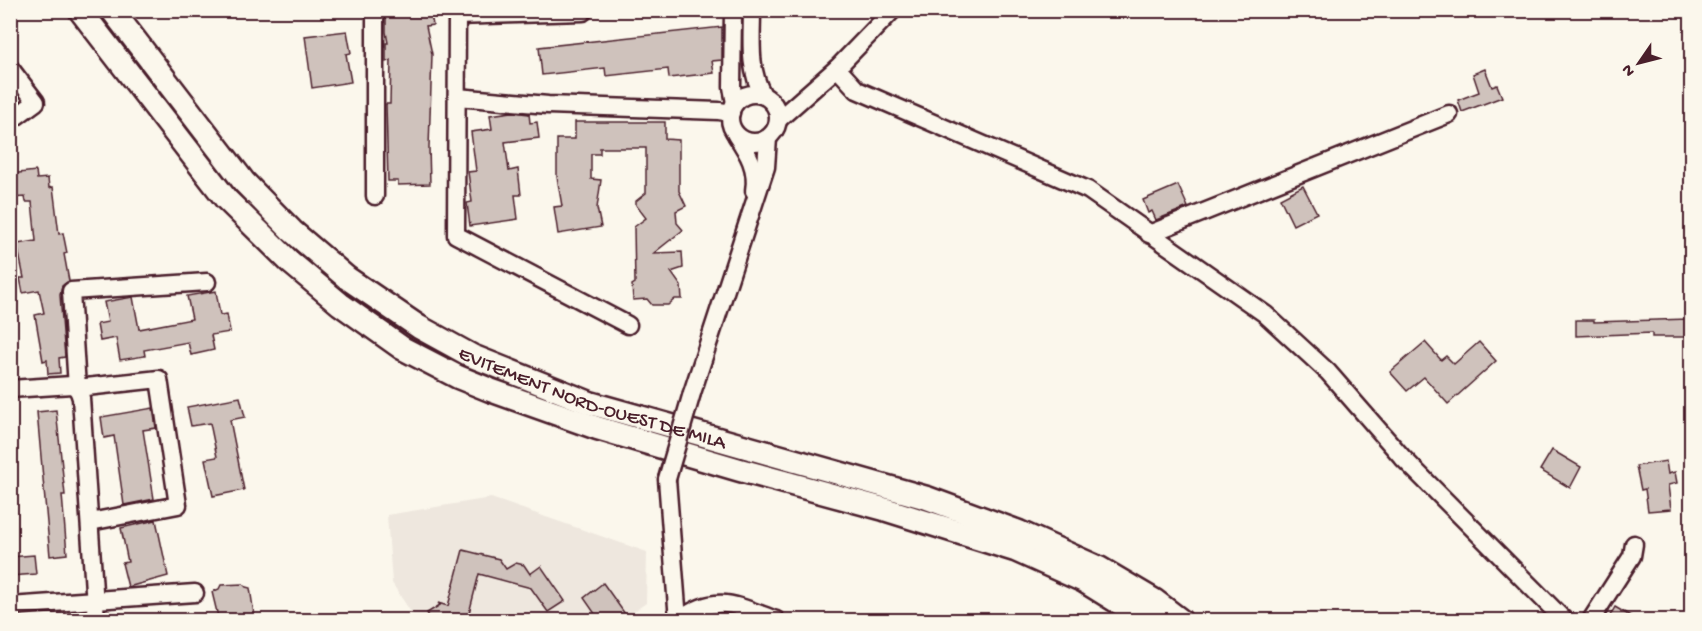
<svg xmlns="http://www.w3.org/2000/svg" width="1702" height="631" font-family="'Gochi Hand',sans-serif">
	<rect width="100%" height="100%" fill="#fbf7ec"/>
	<filter id="ink" filterUnits="userSpaceOnUse"><feTurbulence type="fractalNoise" baseFrequency=".0167" numOctaves="2"/><feDisplacementMap in="SourceGraphic" scale="12" xChannelSelector="R" yChannelSelector="G"/><feConvolveMatrix kernelMatrix="1 2 1 2 8 2 1 2 1" color-interpolation-filters="sRGB"/></filter>
	<g filter="url(#ink)">
		<path fill="#eee7de" d="M491,498l156,54 -1,51 -24,17h-206l-24,-37 -5,-68z"/>
		<g fill="#cfc2bc" stroke="#4a1f2b" stroke-width="1.5">
			<path d="M400,10h30l3,15 -7,1 6,28 -3,94 1,36 -32,1v-4h-10l-2,-77h4l1,-44 -5,2v-19h2l-2,-11v-19z"/>
			<path d="M722,27v33l-10,1 2,12 -45,5 -1,-9 -62,7 -1,-8 -63,7 -3,-28z"/>
			<path d="M347,31l4,22 -5,1 5,28 -39,6 -7,-52z"/>
			<path d="M1485,69l7,18 5,-2 5,12 -40,15 -4,-12 21,-8 -6,-18z"/>
			<path d="M512,112l17,2 1,9 7,-1 2,16 -34,4 4,29 9,-2 3,26h-6l3,24 -48,7 -3,-23 5,-1 -4,-30 8,-1 -5,-39 21,-3 -2,-14z"/>
			<path d="M575,122h90v17l14,1v51l7,15 -10,5 1,12 6,7 -29,23 28,-1 1,16 -12,4 10,14 1,13h-7l-7,6h-16l-5,-6 -14,1 -1,-15 3,-2 -1,-56 12,-9 -10,-13v-4l10,-8v-45h-46v6h-9v25l10,1 -4,28 4,19 -43,7 -4,-27 8,-1 -5,-29v-38h18z"/>
			<path d="M36,171l1,8 11,-1 1,10 4,-1 6,47 4,-1 4,20 -3,1 5,27 -7,5 -2,9 5,62 -6,1 1,15 -12,1 -1,-14 -4,1 -8,-46 9,-2 -5,-23 -16,3 -3,-15h4l-7,-34 19,-3 -4,-39h-6l-1,-5 -15,1v-24z"/>
			<path d="M1178,185l10,22 -32,13 -4,-9 -4,2 -5,-13z"/>
			<path d="M1303,186l14,27 -24,12 -13,-27z"/>
			<path d="M216,291l4,24 7,-1 3,18 -19,3 3,15 -23,5 -3,-13 -44,8 1,6 -25,4 -4,-22 -16,3 -3,-17 11,-2 -4,-20 29,-5 6,32 53,-10 -5,-23z"/>
			<path d="M1688,319v18h-36v-4l-76,3v-16h18v2z"/>
			<path d="M1425,342l16,18 5,-4 8,8 25,-22 17,19 -48,43 -24,-27 -17,14 -17,-19z"/>
			<path d="M240,397l5,20 -15,3 14,70 -31,6 -8,-37 12,-2 -7,-34 -19,3 -4,-19z"/>
			<path d="M153,408l3,20 -13,2 11,69 -30,6 -10,-69 -10,2 -3,-21z"/>
			<path d="M56,410l9,85h-3l5,59 -17,2 -13,-144z"/>
			<path d="M1552,450l29,17 -11,21 -30,-18z"/>
			<path d="M1666,461l2,13 7,-2 2,11 -9,2 3,24 -23,2 -3,-22 -4,1 -5,-24z"/>
			<path d="M156,520l12,56 -40,11 -6,-24 6,-1 -7,-34z"/>
			<path d="M463,550l36,9 7,10 10,-6 8,2 6,9 11,-8 24,35 -17,11 -17,-24 -52,-14 -12,47h-17l-3,-5 -7,5h-8l-5,-8 13,-8 -2,-2 10,3z"/>
			<path d="M34,555l2,19 -26,2v-19z"/>
			<path d="M603,583l27,38h-30l-16,-23z"/>
			<path d="M243,584l3,3 4,1 5,33h-36l-7,-29 7,-3 2,-4z"/>
			<path d="M1615,607l24,14h-32z"/>
		</g>
		<g fill="none" stroke-linecap="round" stroke-linejoin="round">
			<defs>
				<g id="minor">
					<path d="M375,10v186"/>
					<path d="M457,10l-1,225 172,90"/>
					<path d="M733,10l-1,77 3,16"/>
					<path d="M752,10c0,29 -4,59 11,85"/>
					<path d="M457,16l126,-4"/>
					<path d="M10,68l26,34 -26,19"/>
					<path d="M837,68l56,-58"/>
					<circle cx="754" cy="118" r="24"/>
					<path d="M457,97l91,8 171,6 12,2"/>
					<path d="M779,119l58,-51 20,22 231,100 177,124 63,58 75,86 161,162"/>
					<path d="M736,135c12,18 22,34 18,56"/>
					<path d="M1149,234l300,-120"/>
					<path d="M10,389l62,-4c6,3 7,7 9,13l15,222"/>
					<path d="M692,393l74,-226 2,-29"/>
					<path d="M667,479l11,141"/>
					<path d="M90,522l88,-17 -19,-126 -82,9 -6,-97 136,-9"/>
					<path d="M10,606l185,-13"/>
					<path d="M680,620c36,-28 57,-14 96,0"/>
					<path d="M1591,620l41,-64 2,-12"/>
				</g>
				<g id="highway">
					<path d="M80,10l146,189 64,63 50,42 62,44 56,29 32,13 107,38 143,42 144,39 131,41 69,31 63,39"/>
					<path id="s1" d="M112,10l132,172 48,49 55,47 72,49 53,29 118,47 337,95 92,34 80,36 56,33 25,19"/>
				</g>
			</defs>
			<use href="#minor" stroke="#4a1f2b" stroke-width="21"/>
			<use href="#highway" stroke="#4a1f2b" stroke-width="27"/>
			<use href="#minor" stroke="#fbf7ec" stroke-width="16"/>
			<use href="#highway" stroke="#fbf7ec" stroke-width="22"/>
			<defs>
				<path id="minor-bridge" d="M667,479l25,-86"/>
			</defs>
			<use href="#minor-bridge" stroke="#4a1f2b" stroke-width="21" stroke-linecap="butt"/>
			<use href="#minor-bridge" stroke="#fbf7ec" stroke-width="16"/>
		</g>
	</g>
	<g text-anchor="middle" stroke-width="5" stroke-linejoin="round" paint-order="stroke">
		<g font-size="20" fill="#4a1f2b" stroke="#fbf7ec">
			<text dy="7" stroke="none"><textPath href="#s1" startOffset="633">EVITEMENT NORD-OUEST DE MILA</textPath></text>
		</g>
	</g>
	<rect width="1702" height="631" fill="none" stroke="#fbf7ec" stroke-width="36"/>
	<rect x="18" y="18" width="1666" height="595" fill="none" stroke="#4a1f2b" stroke-width="2" filter="url(#ink)"/>
	<g transform="translate(1639 63) rotate(235)" stroke="#fbf7ec" stroke-width="4.5" paint-order="stroke">
	<path d="M0-4.5L10 22L0 15L-10 22Z" fill="#4a1f2b"/>
	<text y="-9" font-size="16" font-weight="bold" text-anchor="middle" fill="#4a1f2b">N</text>
	</g>
</svg>
